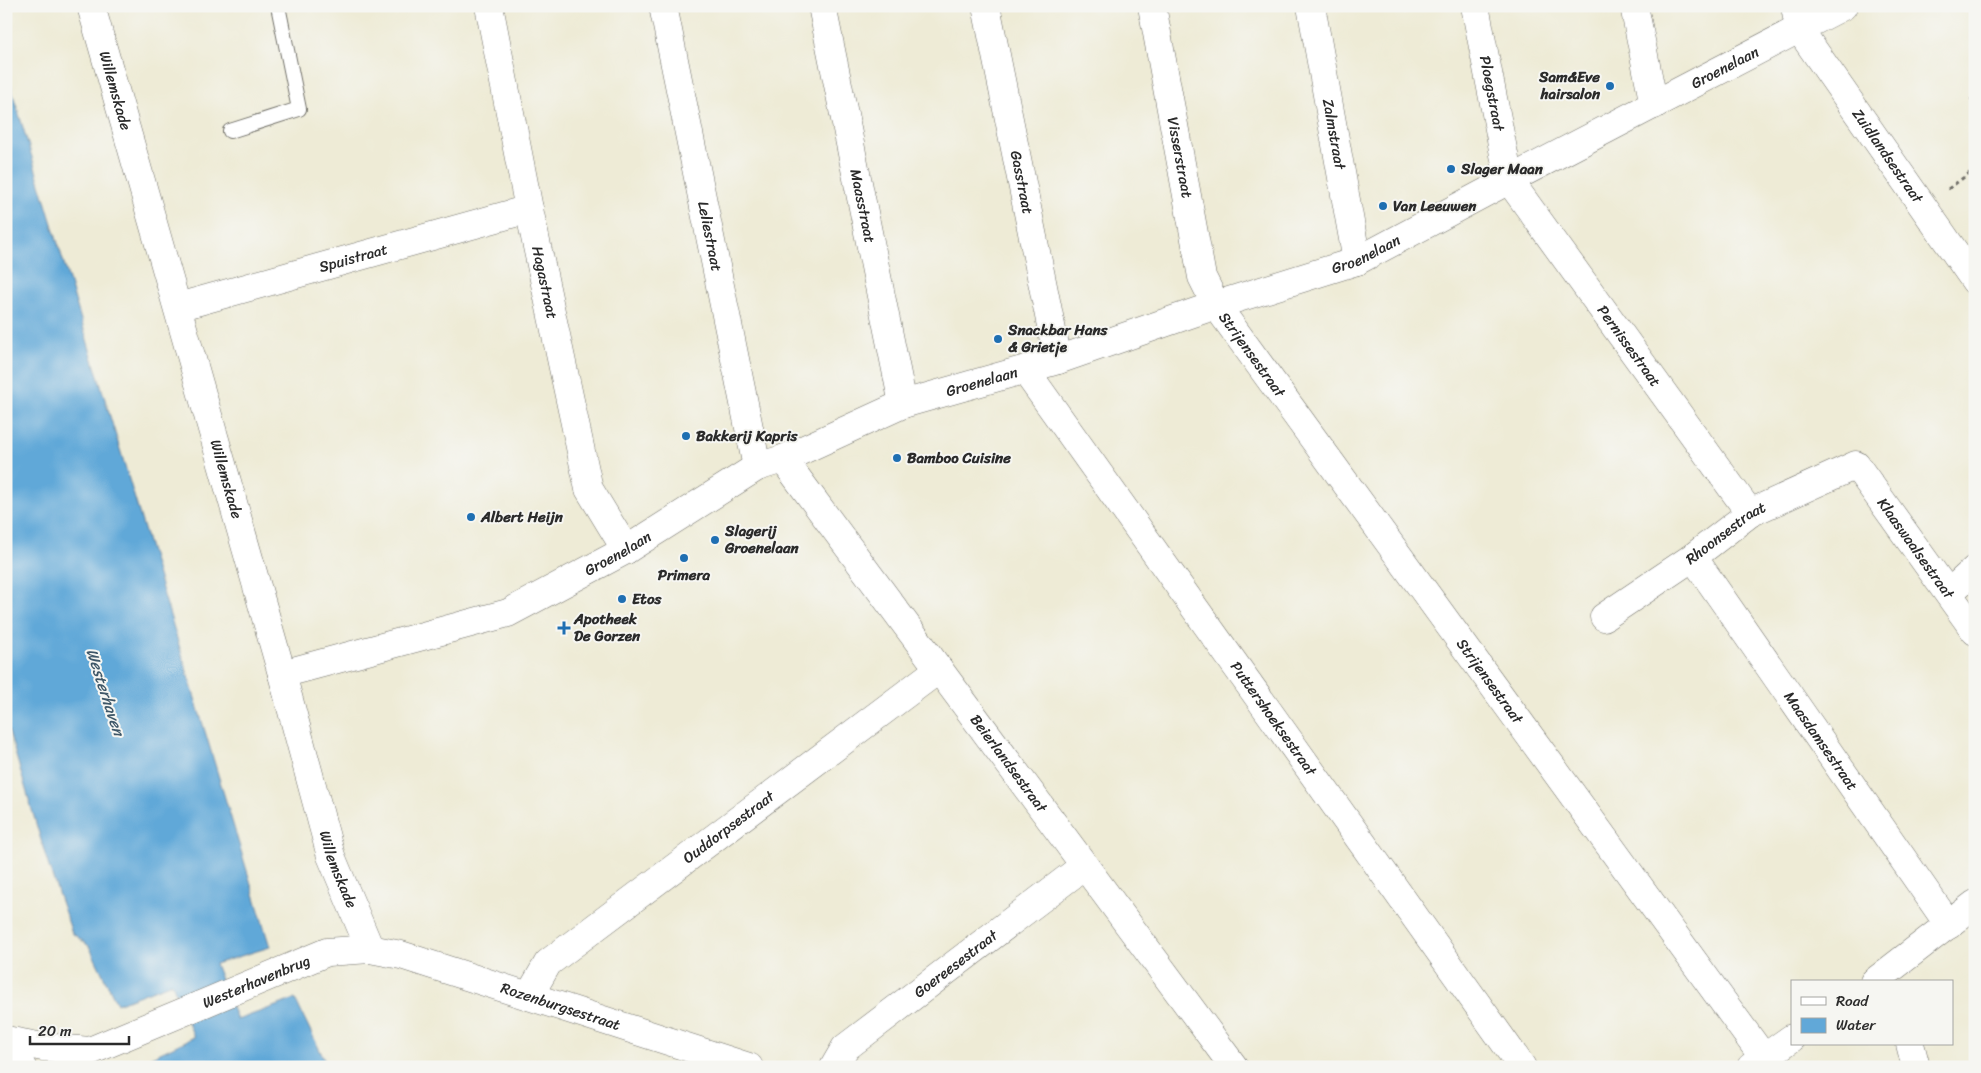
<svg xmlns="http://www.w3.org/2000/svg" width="1981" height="1073" font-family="Sriracha,sans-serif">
	<rect width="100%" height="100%" fill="#f6f6f2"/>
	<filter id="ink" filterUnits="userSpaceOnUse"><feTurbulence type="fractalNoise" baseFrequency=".02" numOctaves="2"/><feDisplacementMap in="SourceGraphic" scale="10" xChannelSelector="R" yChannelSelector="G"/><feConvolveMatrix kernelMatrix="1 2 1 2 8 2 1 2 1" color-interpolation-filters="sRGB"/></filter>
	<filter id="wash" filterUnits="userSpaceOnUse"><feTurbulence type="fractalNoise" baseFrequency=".0096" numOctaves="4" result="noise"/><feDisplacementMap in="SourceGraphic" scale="20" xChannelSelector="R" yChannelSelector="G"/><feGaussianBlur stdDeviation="1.12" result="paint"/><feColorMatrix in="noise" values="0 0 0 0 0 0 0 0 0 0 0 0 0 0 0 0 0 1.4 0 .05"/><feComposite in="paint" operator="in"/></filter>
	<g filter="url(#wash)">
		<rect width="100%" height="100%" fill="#eeebd6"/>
		<path fill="#61a8d8" stroke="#466a82" d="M6,71l264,876 -55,17 22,56 58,-21 33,68h-188l-1,-4 55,-26 -22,-54 -55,21 -28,-58 -17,-13 -24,-69 -42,-142z"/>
	</g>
	<g filter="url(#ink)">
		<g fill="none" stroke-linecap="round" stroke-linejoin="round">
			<defs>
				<path id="service" d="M230,131l69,-22 -21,-103"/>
				<g id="minor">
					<path id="s1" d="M91,6l191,668 49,182 39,93"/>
					<path id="s2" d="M489,6l40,203 60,280 37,61"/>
					<path id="s3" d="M663,6l94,461"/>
					<path id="s4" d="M822,6l81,398"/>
					<path id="s5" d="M986,6l72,354"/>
					<path id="s6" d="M1152,6l50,271 14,28 548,753"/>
					<path id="s7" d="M1311,6l46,255"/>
					<path id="s8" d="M1475,6l34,174 241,333"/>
					<path d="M1634,6l20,99"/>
					<path id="s9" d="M1795,6l4,23 176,252"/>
					<path id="s10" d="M178,307l351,-98"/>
					<path id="s11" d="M1025,370l497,697"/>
					<path id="s12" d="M783,459l451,608"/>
					<path id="s13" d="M1693,557l256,368"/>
					<path d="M1949,593l26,-24"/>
					<path id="s14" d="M1604,617l89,-60 57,-44 106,-48 119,166"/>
					<path id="s15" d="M282,674l226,-61 118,-63 131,-83 26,-8 120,-55 155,-44 158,-55 141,-44 152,-81 334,-174"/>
					<path id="s16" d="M529,996l19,-33 391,-294"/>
					<path d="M1910,1044l6,23"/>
					<path d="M6,1064l16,3"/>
					<path id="s17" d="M834,1067l11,-19 239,-182"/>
				</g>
				<g id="tertiary">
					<path d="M1874,982l101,-78"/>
					<path id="s18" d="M6,1040l37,7 47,4 237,-99 43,-3 31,6 348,112"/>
					<path d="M1751,1067l41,-29"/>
				</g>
			</defs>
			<use href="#service" stroke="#6f6e67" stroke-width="16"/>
			<use href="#minor" stroke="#6f6e67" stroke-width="29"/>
			<use href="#tertiary" stroke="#6f6e67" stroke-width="29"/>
			<g stroke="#6f6e67" stroke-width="3" stroke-dasharray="4 4" stroke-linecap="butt">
				<path d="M1971,98l4,6"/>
				<path d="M1948,189l27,-20"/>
			</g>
			<use href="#service" stroke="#fff" stroke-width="14"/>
			<use href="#minor" stroke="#fff" stroke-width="28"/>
			<use href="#tertiary" stroke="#fff" stroke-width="28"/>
		</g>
	</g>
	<g fill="#1f6fb2" stroke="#f6f6f2" stroke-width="2">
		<circle cx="1610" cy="86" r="5"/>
		<circle cx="1451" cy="169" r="5"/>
		<circle cx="1383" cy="206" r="5"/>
		<circle cx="998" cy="339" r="5"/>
		<circle cx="686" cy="436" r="5"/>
		<circle cx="897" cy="458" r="5"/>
		<circle cx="471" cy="517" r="5"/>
		<circle cx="715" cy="540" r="5"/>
		<circle cx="684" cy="558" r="5"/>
		<circle cx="622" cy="599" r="5"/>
		<path d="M561.5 620.5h5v5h5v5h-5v5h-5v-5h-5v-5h5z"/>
	</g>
	<g text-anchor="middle" stroke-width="4" stroke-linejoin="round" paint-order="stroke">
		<g font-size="15" fill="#2b2b2b" stroke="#f6f6f2">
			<text dy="5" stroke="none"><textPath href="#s15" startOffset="1574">Groenelaan</textPath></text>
			<text dy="5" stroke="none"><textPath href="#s1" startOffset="88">Willemskade</textPath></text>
			<text dy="5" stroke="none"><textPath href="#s8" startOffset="89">Ploegstraat</textPath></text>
			<text dy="5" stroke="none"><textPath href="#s7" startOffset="130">Zalmstraat</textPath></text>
			<text dy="5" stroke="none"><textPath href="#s9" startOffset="178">Zuidlandsestraat</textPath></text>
			<text dy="5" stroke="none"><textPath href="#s6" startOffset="154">Visserstraat</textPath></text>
			<text dy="5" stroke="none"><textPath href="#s5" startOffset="180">Gasstraat</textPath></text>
			<text dy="5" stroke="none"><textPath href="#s4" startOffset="204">Maasstraat</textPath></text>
			<text dy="5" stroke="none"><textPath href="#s3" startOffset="235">Leliestraat</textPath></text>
			<text dy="5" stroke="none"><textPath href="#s15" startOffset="1169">Groenelaan</textPath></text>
			<text dy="5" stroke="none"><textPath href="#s10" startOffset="182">Spuistraat</textPath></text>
			<text dy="5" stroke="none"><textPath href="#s2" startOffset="282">Hagastraat</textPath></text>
			<text dy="5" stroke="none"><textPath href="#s8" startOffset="382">Pernissestraat</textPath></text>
			<text dy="5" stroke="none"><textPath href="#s6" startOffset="368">Strijensestraat</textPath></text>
			<text dy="5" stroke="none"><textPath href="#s15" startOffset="764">Groenelaan</textPath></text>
			<text dy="5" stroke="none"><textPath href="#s1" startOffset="492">Willemskade</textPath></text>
			<text dy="5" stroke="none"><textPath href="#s14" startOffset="148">Rhoonsestraat</textPath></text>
			<text dy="5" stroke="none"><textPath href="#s14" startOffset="398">Klaaswaalsestraat</textPath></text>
			<text dy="5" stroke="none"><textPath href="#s15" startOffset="359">Groenelaan</textPath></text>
			<text dy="5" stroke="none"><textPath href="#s6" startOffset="772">Strijensestraat</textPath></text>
			<text dy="5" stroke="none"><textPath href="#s11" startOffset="428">Puttershoeksestraat</textPath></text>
			<text dy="5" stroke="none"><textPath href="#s13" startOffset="224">Maasdamsestraat</textPath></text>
			<text dy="5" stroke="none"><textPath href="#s12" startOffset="379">Beierlandsestraat</textPath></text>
			<text dy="5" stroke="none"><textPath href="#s16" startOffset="264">Ouddorpsestraat</textPath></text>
			<text dy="5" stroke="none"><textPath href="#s1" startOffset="898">Willemskade</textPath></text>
			<text dy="5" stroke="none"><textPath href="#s17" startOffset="161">Goereesestraat</textPath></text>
			<text dy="5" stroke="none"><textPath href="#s18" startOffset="265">Westerhavenbrug</textPath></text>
			<text dy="5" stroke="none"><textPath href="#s18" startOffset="584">Rozenburgsestraat</textPath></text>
		</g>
		<g font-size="15" font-weight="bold" fill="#2b2b2b" stroke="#f6f6f2" text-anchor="start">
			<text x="1600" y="82" text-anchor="end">Sam&amp;Eve<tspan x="1600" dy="17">hairsalon</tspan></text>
			<text x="1461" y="174">Slager Maan</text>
			<text x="1393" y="211">Van Leeuwen</text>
			<text x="1008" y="335">Snackbar Hans<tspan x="1008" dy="17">&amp; Grietje</tspan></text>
			<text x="696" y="441">Bakkerij Kapris</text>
			<text x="907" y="463">Bamboo Cuisine</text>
			<text x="481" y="522">Albert Heijn</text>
			<text x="725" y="536">Slagerij<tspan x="725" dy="17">Groenelaan</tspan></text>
			<text x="684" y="580" text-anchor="middle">Primera</text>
			<text x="632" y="604">Etos</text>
			<text x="574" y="624">Apotheek<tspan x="574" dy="17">De Gorzen</tspan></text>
		</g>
		<g font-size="16" font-style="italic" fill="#3e5768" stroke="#f6f6f2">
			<text transform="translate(106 692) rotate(72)" y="6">Westerhaven</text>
		</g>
	</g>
	<rect width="1981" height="1073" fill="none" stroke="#f6f6f2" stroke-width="25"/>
	<rect x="1791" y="980" width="162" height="65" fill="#f6f6f2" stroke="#a5a5a2"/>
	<rect x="1801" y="997" width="25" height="8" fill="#ffffff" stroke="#a5a5a2"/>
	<text x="1836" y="1006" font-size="15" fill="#2b2b2b">Road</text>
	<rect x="1801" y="1018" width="25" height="15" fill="#61a8d8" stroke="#a5a5a2"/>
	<text x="1836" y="1030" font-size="15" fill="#2b2b2b">Water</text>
	<path d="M30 1036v8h99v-8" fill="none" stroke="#2b2b2b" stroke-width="2.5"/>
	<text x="38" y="1036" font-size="15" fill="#2b2b2b" stroke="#f6f6f2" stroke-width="4" paint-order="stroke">20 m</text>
</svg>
